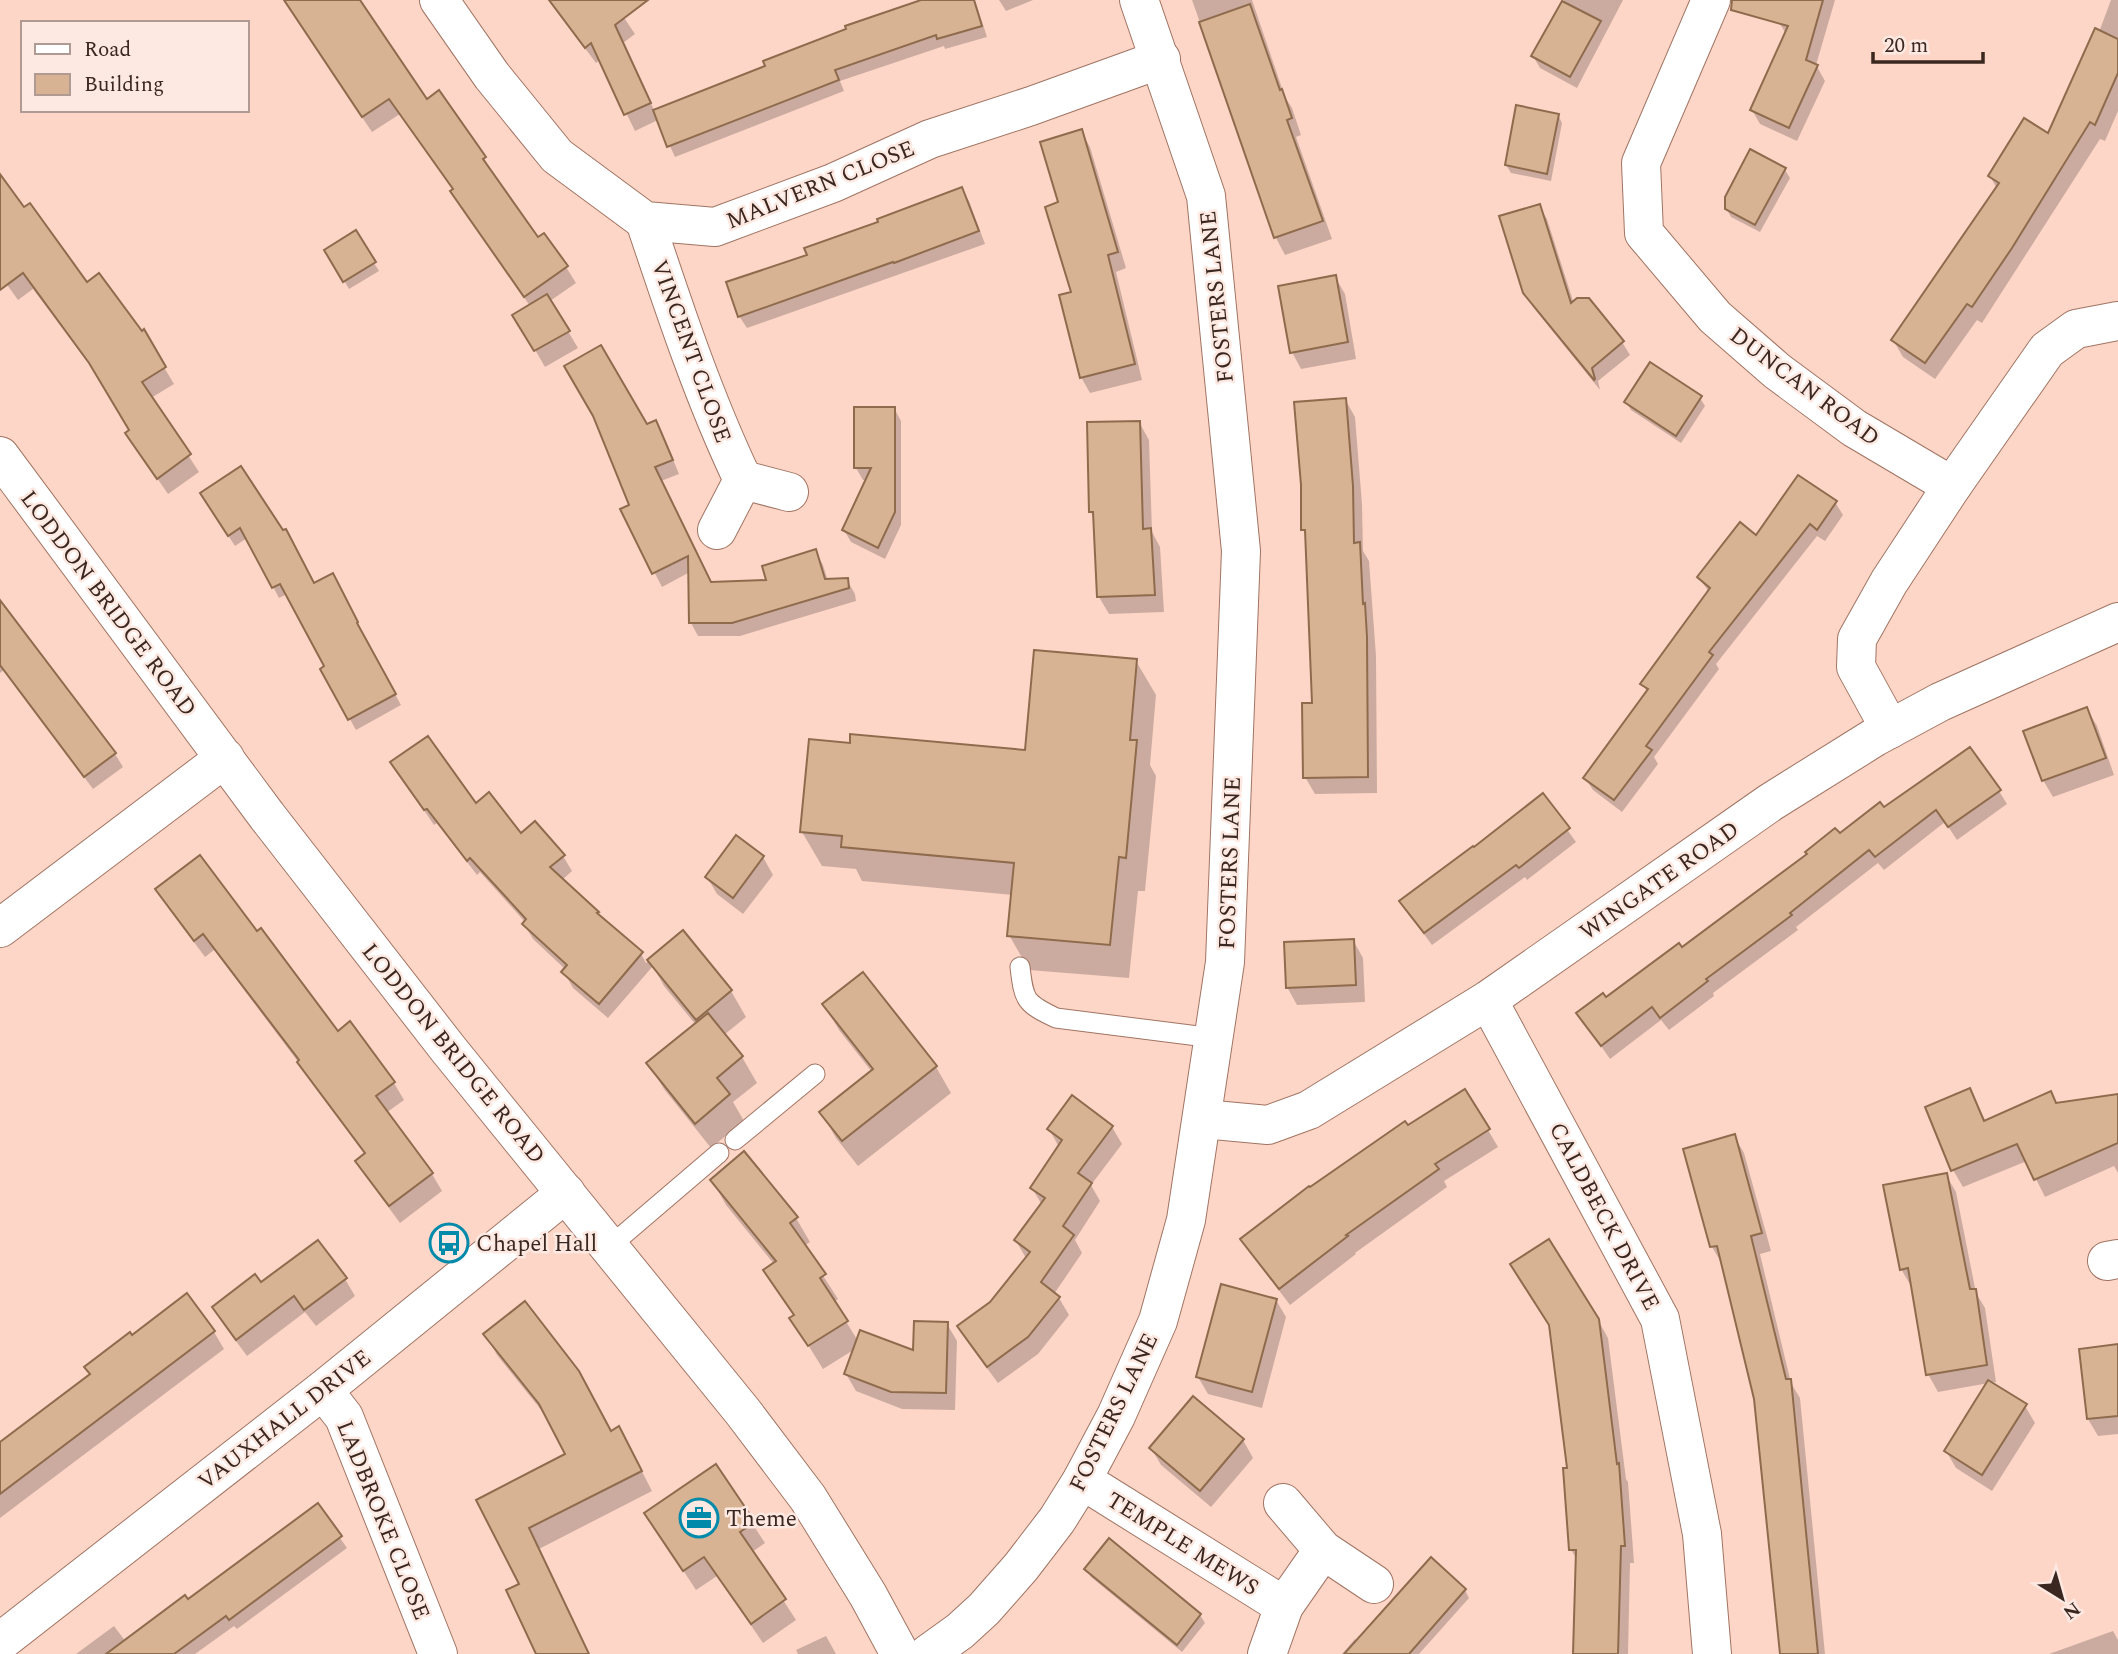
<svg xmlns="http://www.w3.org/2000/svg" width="2118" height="1654" font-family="Spectral,serif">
	<rect width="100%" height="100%" fill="#fed6c7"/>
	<g fill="#0003">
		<path d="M283,0h75l68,101 58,57 9,17 45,65 28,27 10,16 -26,18 28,47 -33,19 -30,-52 15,-9 -68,-98 -8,-17 -54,-77 -28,18z"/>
		<path d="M549,0h63l23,34 -12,9 32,69 277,-112h43l12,37 -42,12 -1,-3 -104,35 4,10 -169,66 -17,-37 -23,11 -35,-71 -4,3z"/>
		<path d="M999,0h34l-27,11z"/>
		<path d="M1192,0h60l33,97 7,11 9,27 -5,2 36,102 -47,16 -9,-17z"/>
		<path d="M1564,0h59l-46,88 -37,-20 -7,-12z"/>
		<path d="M1786,0h49l-19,65 9,16 -28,60 -37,-17 -8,-14 34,-76 -7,-12z"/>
		<path d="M2111,0h7v111l-13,30 -5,-2 -118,184 -5,-3 -42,59 -32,-22 -10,-17 104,-151 -7,-13 59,-40 50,-104z"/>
		<path d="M1558,115l4,8 -11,58 -40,-8 -5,-8z"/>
		<path d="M1081,131l9,16 36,121 -10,4 26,108 -52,13 -9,-16 -8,-84z"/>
		<path d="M1785,170l5,8 -30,54 -29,-15 -5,-9z"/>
		<path d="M0,177l24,33 63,75 54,48 2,-1 31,52 -23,14 48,74 -31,22 -31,-45 -6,-18 -30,-51 -68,-91 -15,11 -18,-25z"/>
		<path d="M962,189l7,12 16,43 -238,84 -8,-12 70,-60 71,-33z"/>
		<path d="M1539,206l8,13 27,85 48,38 8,13 -32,26 2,9 -67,-83 -8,-15z"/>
		<path d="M355,233l24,38 -30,18 -22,-38z"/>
		<path d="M1335,277l10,17 11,65 -55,10 -9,-17z"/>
		<path d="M1700,398l5,8 -24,37 -50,-33 -5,-8z"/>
		<path d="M1345,399l10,18 7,87 1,47 6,10 7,95 1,137 -62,1 -10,-17 9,-72 -7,-169 -4,-7z"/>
		<path d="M894,408l7,13v104l-16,34 -34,-17 -7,-12 24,-50h-5l-7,-12z"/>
		<path d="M655,422l8,13 16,39 -18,7 51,102 57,-1 46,-31 8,14 5,16 19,-1 8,14 1,7 -116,35h-42l-7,-13 -1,-51 -28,15 -40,-77 9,-4 15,-80z"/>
		<path d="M1139,422l10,18 3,92 8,15 4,65 -55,2 -10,-17 -4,-78 -5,-8z"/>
		<path d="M1835,502l8,13 -18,26 -8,-5 -101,128 3,5 -65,88 4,7 -36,48 -29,-22 -8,-12 63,-85 -6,-9 67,-92 -10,-14 58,-40z"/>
		<path d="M208,505l75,28 31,52 24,1 25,47 -1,1 39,71 -45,25 -34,-61 4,-2 -39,-73 -8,4 -32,-60 -12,8z"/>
		<path d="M0,603l115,151 8,13 -30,22 -89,-119 -4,3z"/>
		<path d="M1136,661l20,34 -6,70 6,11 -11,115h-7l-9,87 -100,-8 -20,-35 4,-40 -151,-14 -6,-12 -34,-3 -20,-34 49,-88 175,8z"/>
		<path d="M2087,709l10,17 17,49 -61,22 -10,-17z"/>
		<path d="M402,778l73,27 46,31 42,20 9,15 -10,9 35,33 3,5 41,36 5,9 37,-30 48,58 15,26 -22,18 18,22 15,26 -24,19 11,19 -33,27 -47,-59 -15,-25 47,-39 -32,-39 -11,-20 -45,52 -35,-30 -9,-16 2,-2 -33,-31 -9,-15 1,-2 -45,-50 -3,3 -40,-52 -3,2z"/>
		<path d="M1999,791l8,13 -50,36 -12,-18 -61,48 -6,-7 -82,64 2,3 -85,63 1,3 -45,34 -8,-10 -51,39 -32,-46 28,-13 76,-51 157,-113 44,-26z"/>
		<path d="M1543,796l33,46 -49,38 -2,-3 -93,68 -23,-31z"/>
		<path d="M763,857l10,18 -30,39 -26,-20 -10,-17z"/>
		<path d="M157,889l180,144 57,50 10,17 -18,13 46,61 10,17 -42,32 -33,-45 -10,-17 8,-6 -56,-76 -10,-16 -85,-113 -9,7 -38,-51z"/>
		<path d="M1353,940l10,18 2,44 -68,3 -10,-18z"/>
		<path d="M863,974l73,93 15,26 -93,73 -22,-28 -15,-26 51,-40 -33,-42 -15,-25z"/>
		<path d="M1970,1090l16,32 70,-17 62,-9v77l-4,-7 -69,31 -18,-36 -64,26 -10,-17z"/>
		<path d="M1112,1127l10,17 -31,41 9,16 -25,39 7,13 -28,41 5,4 10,17 -31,39 -40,29 -29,-39 -10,-17 33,-24 34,-45 -10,-17 26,-36 -10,-17 27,-41 -10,-18z"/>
		<path d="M1407,1127l81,3 10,17 -54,34 3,6 -92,66 1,1 -66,51 -37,-49 -10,-17z"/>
		<path d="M1734,1136l10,17 27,98 -11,3 31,129 9,15 25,256h-43l-26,-256 -34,-134 -10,-17z"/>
		<path d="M1946,1175l10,17 20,101 9,15 11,74 -6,1 35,23 10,17 -43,68 -36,-23 -10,-17 43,-68 -51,9 -10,-18 -17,-88 -10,-17z"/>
		<path d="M712,1180l84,38 14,24 -6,4 34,53 -4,3 24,39 57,11 32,-28 10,17 -2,69 -53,-1 -46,-18 -10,-17 9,-25 -32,20 -31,-50 3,-2 -30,-47 9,-6 -48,-59z"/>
		<path d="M345,1279l10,17 -39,30 -11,-14 -58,44 -23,-31 -10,-17 47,-23z"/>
		<path d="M1276,1300l10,17 -24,91 -54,-14 -10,-17z"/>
		<path d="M1598,1320l10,18 18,141 2,3 6,81h-4l-2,91h-53l3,-93 -7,-11 -2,-81z"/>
		<path d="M214,1332l10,17 -224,169v-74l91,-68 41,-39z"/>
		<path d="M486,1335l144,113 22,43 -113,58 50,105h-51l-16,-70 -43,-83 89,-46 -18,-34 -53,-66z"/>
		<path d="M2118,1346v88l-20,2 -10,-17z"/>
		<path d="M1193,1398l50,42 10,18 -42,49 -50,-42 -10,-17z"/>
		<path d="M715,1467l50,76 -13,9 44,68 -33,23 -46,-67 -21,14 -50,-76z"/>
		<path d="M318,1506l29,42 -110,81 -3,-3 -39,28h-44l37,-52z"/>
		<path d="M1086,1569l114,46 5,8 -23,29 -91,-75z"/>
		<path d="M1465,1590l4,8 -50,56h-77l13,-15 3,2z"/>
		<path d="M114,1626l21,28h-59z"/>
		<path d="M2113,1631l5,9v14h-69z"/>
		<path d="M826,1636l10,18h-38l-2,-4z"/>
	</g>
	<g fill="#d8b393" stroke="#8e6b4d" stroke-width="2">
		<path d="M284,0h76l67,99 12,-9 47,67 -3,2 55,78 6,-4 24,33 -44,31 -74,-106 3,-2 -64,-90 -27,18z"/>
		<path d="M549,0h99l-33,25 36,78 -27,12 -33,-72 -6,5z"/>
		<path d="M921,0h53l8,26 -45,13 -1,-4 -101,35 4,10 -172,67 -14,-37 112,-44 -2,-5 83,-32 -1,-3z"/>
		<path d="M1732,0h91l-17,60 12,5 -29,63 -39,-18 38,-84 -57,-16z"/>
		<path d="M1562,1l39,20 -31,56 -39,-21z"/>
		<path d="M1250,4l30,86 2,-1 10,29 -5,2 36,101 -49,17 -75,-216z"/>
		<path d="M2095,28l23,11v34l-23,52 -5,-3 -78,126 -40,59 -5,-3 -42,59 -34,-23 108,-157 -11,-7 36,-58 24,15z"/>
		<path d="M1516,105l43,9 -12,60 -42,-9z"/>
		<path d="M1082,129l36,123 -10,3 27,109 -55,14 -21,-83 12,-3 -26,-85 13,-5 -18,-60z"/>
		<path d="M1750,149l36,19 -31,57 -30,-16v-12z"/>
		<path d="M0,174l24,33 6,-4 57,79 12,-9 43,58 2,-2 22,38 -24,15 49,72 -34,25 -32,-46 4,-3 -40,-67 -66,-90 -23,17z"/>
		<path d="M962,187l17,44 -85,32 -1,-1 -155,55 -12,-35 81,-27 -3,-7 74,-26 -1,-3z"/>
		<path d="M1540,204l31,99 6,-5h12l35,43 -32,27 3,11 -1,1 -71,-87 -24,-77z"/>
		<path d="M356,230l20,32 -33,20 -19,-32z"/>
		<path d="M1336,275l12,67 -58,11 -12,-67z"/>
		<path d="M547,294l23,37 -36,20 -22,-36z"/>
		<path d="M601,345l46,79 9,-4 17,40 -18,7 56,115 55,-2 -4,-14 54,-17 9,30 23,-1 1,10 -117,35h-43l-1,-67 -36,18 -32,-65 9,-4 -36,-89 -29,-50z"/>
		<path d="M1650,362l52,34 -26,40 -52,-34z"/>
		<path d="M1346,398l7,88 1,57 6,-1 3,62 2,-1 2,34 1,140 -65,1 -1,-75h10l-7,-173h-4v-45l-7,-83z"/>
		<path d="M854,407h41v105l-17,36 -36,-18 29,-62h-17z"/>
		<path d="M1140,421l3,108 8,-1 4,67 -58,2 -4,-85h-4l-2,-90z"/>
		<path d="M241,466l42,64 3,-1 28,54 19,-10 25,49 -1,1 39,71 -48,26 -28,-51 4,-3 -44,-82 -8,4 -32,-60 -12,8 -28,-43z"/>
		<path d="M1798,475l39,26 -20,29 -7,-6 -101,128 4,3 -67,91 6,4 -38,50 -31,-22 65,-89 -8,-5 70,-96 -13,-11 43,-55 16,13z"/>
		<path d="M0,600l116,153 -32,24 -84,-112z"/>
		<path d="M1034,650l103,9 -7,81h7l-11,118 -7,-1 -9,88 -103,-9 7,-73 -173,-16 1,-11 -42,-4 9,-93 41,4v-9l175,16z"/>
		<path d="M2087,707l19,51 -64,23 -19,-50z"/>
		<path d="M428,736l48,67 13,-11 32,41 14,-12 30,34 -15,12 49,45 -2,1 46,39 -44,52 -38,-32 6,-7 -45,-41 4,-5 -56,-61 -3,3 -40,-52 -3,1 -34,-48z"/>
		<path d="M1970,747l31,43 -53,37 -12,-17 -61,47 -6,-7 -79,63 2,2 -86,64 2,2 -48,37 -8,-11 -51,39 -25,-33 27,-20 3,4 73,-54 3,4 125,-93 -2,-2 30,-24 5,5 40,-31 4,5z"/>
		<path d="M1543,793l27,35 -51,40 -3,-3 -92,68 -25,-32 74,-55 1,1z"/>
		<path d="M736,835l28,21 -31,42 -28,-21z"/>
		<path d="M200,855l57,76 4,-3 77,103 12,-10 45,61 -19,14 57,77 -44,33 -34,-45 10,-8 -68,-91 2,-2 -96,-126 -9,7 -39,-52z"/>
		<path d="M683,930l49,60 -36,30 -49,-60z"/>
		<path d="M1354,939l2,46 -70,3 -2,-46z"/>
		<path d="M863,972l74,94 -95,75 -23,-29 54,-43 -51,-65z"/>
		<path d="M708,1013l35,43 -26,22 13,16 -35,30 -49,-61z"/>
		<path d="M1970,1088l14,33 67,-30 5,12 62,-9v49l-84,37 -17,-36 -66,27 -26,-64z"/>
		<path d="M1465,1089l25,40 -55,35 4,5 -93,66 2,1 -69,53 -39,-50 69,-53 1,1 95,-66 3,4z"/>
		<path d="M1072,1095l41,31 -35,47 14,10 -29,43 11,9 -33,47 19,15 -32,40 -41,30 -30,-41 33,-24 40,-50 -16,-12 31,-42 -15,-10 32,-48 -15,-11z"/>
		<path d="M1735,1134l27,99 -11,3 35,143h5l27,275h-38l-26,-255 -37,-153 -7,1 -27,-98z"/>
		<path d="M744,1151l54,66 -8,6 36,51 -6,4 28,43 -40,25 -19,-28 5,-3 -31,-45 13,-9 -66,-81z"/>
		<path d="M1947,1173l23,116h6l11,76 -61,10 -18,-107 -8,2 -17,-85z"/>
		<path d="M1549,1239l50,80 18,145 2,-1 6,83h-4l-3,108h-45l3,-104h-7l-6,-82h4l-18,-143 -39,-61z"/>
		<path d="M318,1240l29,38 -43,32 -10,-14 -58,44 -24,-33 43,-33 6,8z"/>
		<path d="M1221,1284l56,15 -25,93 -56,-15z"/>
		<path d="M187,1293l28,38 -215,163v-52l90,-68 -6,-7 46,-35 2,3z"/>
		<path d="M525,1301l54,70 32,60 8,-5 23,45 -113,57 60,126h-53l-30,-64 13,-6 -43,-84 89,-46 -26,-50 -56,-70z"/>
		<path d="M914,1321l34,1 -2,71 -55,-1 -47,-18 16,-44 53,20z"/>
		<path d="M2118,1344v72l-31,3 -8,-70z"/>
		<path d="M1988,1380l39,24 -45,71 -38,-24z"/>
		<path d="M1193,1396l51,43 -44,52 -51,-43z"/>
		<path d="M716,1464l39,58 -15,10 46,67 -35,25 -47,-67 -21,14 -39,-58z"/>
		<path d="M318,1503l24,33 -113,84 -3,-4 -52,38h-68l79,-59 3,4z"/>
		<path d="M1109,1538l92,76 -24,31 -93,-76z"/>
		<path d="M1431,1557l35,32 -57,65h-65z"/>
	</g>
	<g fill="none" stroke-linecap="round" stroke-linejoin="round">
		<defs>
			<g id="service">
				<path d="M1020,967c4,34 5,36 36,51l158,20"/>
				<path d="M735,1140l80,-66"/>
				<path d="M609,1247l110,-94"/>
			</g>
			<g id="minor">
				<path d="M439,0l53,76 65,80 88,65 70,6 118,-44 97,-44 101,-33 130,-47"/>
				<path d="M1711,0l-70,163 3,70 71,84 62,54 77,57 98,58"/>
				<path d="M645,221c29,87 58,175 98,259l-26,50"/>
				<path d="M743,480l46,12"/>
				<path d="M1890,729l-34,-62 1,-28 32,-57 63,-96 95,-136 29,-21 42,-8"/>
				<path d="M0,928l225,-170"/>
				<path d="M1488,1000l172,319 42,215 10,120"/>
				<path d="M1203,1119l65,6 41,-15 179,-110 283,-198 104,-65 65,-35 178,-80"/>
				<path d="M2107,1261l11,-2"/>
				<path d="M323,1390l21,27 94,237"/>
				<path d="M1082,1480l202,126"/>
				<path d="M1283,1503l40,47 51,34"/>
				<path d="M928,1654l32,-23 24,-22 37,-42 36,-47 25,-40 34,-64 42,-95 28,-101 39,-258 16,-411 -35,-355 -67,-196"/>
				<path d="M1267,1654l17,-48 39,-56"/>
			</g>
			<g id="tertiary">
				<path d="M0,456l267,360 182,234 294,362 65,86 60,97 32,59"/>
				<path d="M0,1642l323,-252 243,-197"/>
			</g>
		</defs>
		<use href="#service" stroke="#a17463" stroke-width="21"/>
		<use href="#minor" stroke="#a17463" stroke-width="40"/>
		<use href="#tertiary" stroke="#a17463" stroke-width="40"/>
		<use href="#service" stroke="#fff" stroke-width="19"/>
		<use href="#minor" stroke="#fff" stroke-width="38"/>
		<use href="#tertiary" stroke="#fff" stroke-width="38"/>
	</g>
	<defs>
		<symbol id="bus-ring" viewBox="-11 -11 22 22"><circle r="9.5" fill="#fde9e1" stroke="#028aaa" stroke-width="1.5"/><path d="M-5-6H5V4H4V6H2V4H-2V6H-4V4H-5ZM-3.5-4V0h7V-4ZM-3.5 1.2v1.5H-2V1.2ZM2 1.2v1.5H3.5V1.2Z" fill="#028aaa"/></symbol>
		<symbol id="office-ring" viewBox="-11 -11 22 22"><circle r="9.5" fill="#fde9e1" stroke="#028aaa" stroke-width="1.5"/><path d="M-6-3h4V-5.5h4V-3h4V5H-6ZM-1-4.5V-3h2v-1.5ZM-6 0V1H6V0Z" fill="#028aaa"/></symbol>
	</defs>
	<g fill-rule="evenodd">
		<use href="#bus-ring" x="427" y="1221" width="44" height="44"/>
		<use href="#office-ring" x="677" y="1496" width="44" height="44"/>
	</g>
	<g text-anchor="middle" stroke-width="5" stroke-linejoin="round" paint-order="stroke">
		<g font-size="23" fill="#3a2720" stroke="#fde9e1">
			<text transform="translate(820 184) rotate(-22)" y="8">MALVERN CLOSE</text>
			<text transform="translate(1216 297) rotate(-96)" y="8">FOSTERS LANE</text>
			<text transform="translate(692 351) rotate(70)" y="8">VINCENT CLOSE</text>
			<text transform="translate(1805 386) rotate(37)" y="8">DUNCAN ROAD</text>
			<text transform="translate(109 603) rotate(53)" y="8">LODDON BRIDGE ROAD</text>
			<text transform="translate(1229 863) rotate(-88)" y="8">FOSTERS LANE</text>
			<text transform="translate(1659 880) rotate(-35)" y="8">WINGATE ROAD</text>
			<text transform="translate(454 1053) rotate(51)" y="8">LODDON BRIDGE ROAD</text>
			<text transform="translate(1605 1216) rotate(62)" y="8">CALDBECK DRIVE</text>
			<text transform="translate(1113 1412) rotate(-64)" y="8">FOSTERS LANE</text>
			<text transform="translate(284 1419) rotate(-38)" y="8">VAUXHALL DRIVE</text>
			<text transform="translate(384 1520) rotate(68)" y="8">LADBROKE CLOSE</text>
			<text transform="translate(1183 1543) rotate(32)" y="8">TEMPLE MEWS</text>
		</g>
		<g font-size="23" fill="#3a2720" stroke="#fde9e1" text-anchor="start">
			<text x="476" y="1251">Chapel Hall</text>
			<text x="726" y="1526">Theme</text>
		</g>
	</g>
	<rect x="21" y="21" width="228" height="91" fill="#fde9e1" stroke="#af9b94" stroke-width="2"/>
	<rect x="35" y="44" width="35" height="10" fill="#ffffff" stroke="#af9b94" stroke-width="2"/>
	<text x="84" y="56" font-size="21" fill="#3a2720">Road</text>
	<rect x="35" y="74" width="35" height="21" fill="#d8b393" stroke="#af9b94" stroke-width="2"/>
	<text x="84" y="91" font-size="21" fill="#3a2720">Building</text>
	<g transform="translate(2062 1598) rotate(143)" stroke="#fde9e1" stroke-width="5" paint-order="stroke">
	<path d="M0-5L12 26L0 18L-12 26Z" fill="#3a2720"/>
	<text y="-10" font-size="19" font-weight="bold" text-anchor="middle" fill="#3a2720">N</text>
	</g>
	<path d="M1873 52v10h110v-10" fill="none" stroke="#3a2720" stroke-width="3.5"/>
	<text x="1884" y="52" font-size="21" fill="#3a2720" stroke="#fde9e1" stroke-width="5" paint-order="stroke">20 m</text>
</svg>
